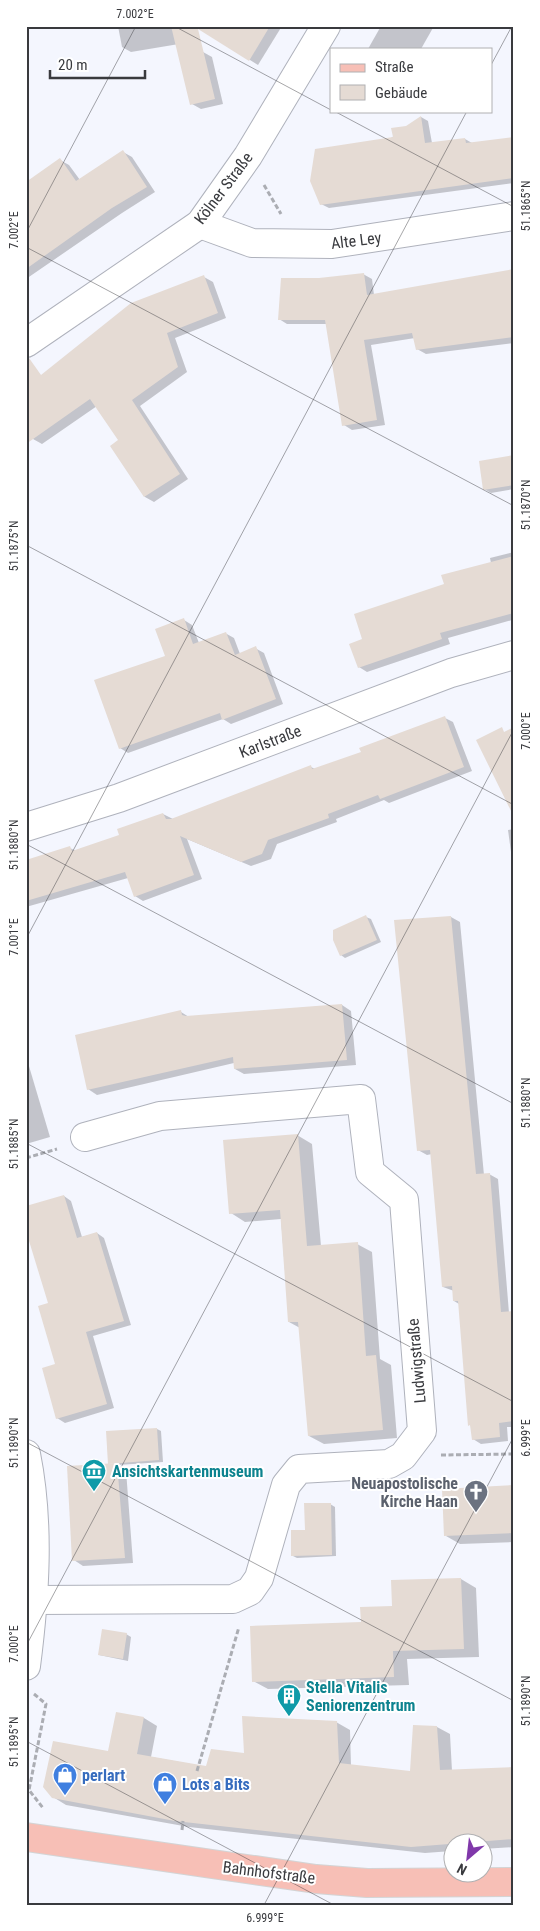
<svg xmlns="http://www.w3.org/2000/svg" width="540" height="1931" font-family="'Roboto Condensed',sans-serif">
	<rect width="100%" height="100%" fill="#f4f6fe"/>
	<g fill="#0003">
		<path d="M118,26h71l2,16 -60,10 -9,-5z"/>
		<path d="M220,26h62l-24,39 -45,-28z"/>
		<path d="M381,26h53l-13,23h-53z"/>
		<path d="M203,52l9,5 11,47 -22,5 -9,-5z"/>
		<path d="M421,117l7,4 4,22 33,-4 7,4 42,-5v45l-185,25 -8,-4 60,-59z"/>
		<path d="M123,152l9,5 23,35 -33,21 -96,66v-96l34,-23 9,5 11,15z"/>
		<path d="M514,270v73l-88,11 -9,-5 -2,-11 -44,7 14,80 -33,5 -8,-5 -17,-101h-40l-8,-5 40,-40 44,-5 9,5 2,16z"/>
		<path d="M204,277l9,5 13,36 -51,20 12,34 -47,34 48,73 -34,23 -9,-5 -33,-51 8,-6 -23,-34 -55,38 -9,-5 6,-65 3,2z"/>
		<path d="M514,456v33l-23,4 -7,-4z"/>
		<path d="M514,552v63l-3,1 1,4 -64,18 2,6 -83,28 -8,-5 5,-27 81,-55 46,-22 -1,-5z"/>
		<path d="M184,620l8,5 7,18 26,-10 9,5 6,16 15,-6 9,5 19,51 -52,20 -8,-5 -95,34 -8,-5z"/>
		<path d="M445,718l8,4 19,49 -83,32 -5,-3 -48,19 1,3 -60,22 -6,15 -20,7 -64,-27 15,40 -59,22 -8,-5 -7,-18 -102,29v-46l44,-13 6,3 45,-15 42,-22 10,5 138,-52 4,2 48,-16z"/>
		<path d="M514,829v45l-6,-44z"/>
		<path d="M366,917l5,2 10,23 -36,16 -4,-3z"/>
		<path d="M451,917l9,5 24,253 5,-1 9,5 11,134 5,-1v115h-7l1,14 -27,3 -8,-5 -1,-13 -2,-1 -11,-121 -5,-3v-10l-11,-4 -11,-133 -5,1 -9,-5z"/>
		<path d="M342,1005l9,6 5,54 -112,9 -9,-5 -1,-6 -137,32 -9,-6 93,-77 8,5z"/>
		<path d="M26,1056l24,81 -24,7z"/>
		<path d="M297,1135l15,9 9,102 36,-2 15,8 8,107 11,6 6,73 -73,6 -15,-8 -9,-108 -11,-6 -8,-103 -36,3 -14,-9z"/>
		<path d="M64,1196l7,5 11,36 15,-4 7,5 27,87 -38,11 21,72 -49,15 -8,-5v-53l-8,-61z"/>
		<path d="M157,1429l4,2 2,31 -45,3 8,5 7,93 -50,3 -9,-6 39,-95z"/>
		<path d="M514,1486v56l-54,2 -14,-8z"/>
		<path d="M330,1504l5,3 1,49 -39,2 -4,-2z"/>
		<path d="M461,1579l15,9 3,69 -72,2 2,26 -141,4 -15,-8 140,-74 -1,-25z"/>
		<path d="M126,1634l5,3 -3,24 -29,-6z"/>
		<path d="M117,1714l27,4 13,8 -6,31 56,10 129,-45 14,8 1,36 60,7 26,-46 13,7 2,37 62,-3v79l-32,2v-5h-30v7l-27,2 -236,-26 -123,-22 -13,-8 56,-45z"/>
	</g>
	<g fill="#e5dbd4">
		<path d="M171,26h99l-21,35 -51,-32 17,70 -25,6z"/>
		<path d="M421,116l4,27 40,-5 1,5 48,-6v41l-194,27 -10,-24 5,-32 78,-12 -2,-9 15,-2z"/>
		<path d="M123,150l24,37 -35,21 -86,61v-87l34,-24 16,23z"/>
		<path d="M514,269v68l-98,13 -4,-17 -48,7 13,80 -35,6 -17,-106h-47l3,-42h38l45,-5 3,22z"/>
		<path d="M204,275l14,38 -51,20 11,34 -46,33 48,74 -36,23 -34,-51 8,-6 -28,-41 -64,45v-86h3l12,17 90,-72z"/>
		<path d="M514,455v30l-31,5 -4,-29z"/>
		<path d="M514,556v57l-74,20 2,6 -84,29 -9,-24 13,-5 -8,-25 90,-30 -3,-9z"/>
		<path d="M184,618l9,26 33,-12 9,23 21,-9 20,53 -54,21 -2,-7 -101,36 -25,-69 71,-24 -10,-27z"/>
		<path d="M445,716l19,51 -84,32 -2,-4 -50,19 1,4 -61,22 -6,14 -21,8 -61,-26 14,39 -60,22 -9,-25 -99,29v-41l44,-14 2,5 47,-16 -2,-6 46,-16 3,6h5l140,-54 1,4 49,-17 -2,-4z"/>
		<path d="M502,727l2,5 10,-5v90l-38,-77z"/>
		<path d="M366,915l11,25 -37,16 -7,-16v-10z"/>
		<path d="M451,916l25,258 14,-1 11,139 13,-1v110l-15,2 1,14 -28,3 -2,-15 -2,1 -10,-125h-5l-1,-15 -10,1 -12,-137 -13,1 -23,-231z"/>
		<path d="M342,1004l5,56 -113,9 -1,-12 -146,33 -12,-55 106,-25 1,5 4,1z"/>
		<path d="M298,1134l9,112 51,-4 8,114 10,-1 7,75 -75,6 -10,-114h-10l-8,-112 -51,4 -6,-74z"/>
		<path d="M64,1195l13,43 20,-6 27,89 -38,11 21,72 -51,15 -14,-51 13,-4 -17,-58 10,-3 -22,-72v-25z"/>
		<path d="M157,1428l2,32 -51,4 -2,-33z"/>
		<path d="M117,1463l8,95 -53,3 -5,-95z"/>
		<path d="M514,1485v48l-70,3 -2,-47z"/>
		<path d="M304,1503h27l1,52 -41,1v-26h14z"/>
		<path d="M461,1578l3,71 -71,2 1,26 -142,5 -2,-56 111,-4 -1,-15 32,-1 -1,-26z"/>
		<path d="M102,1629l25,4 -4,26 -25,-4z"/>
		<path d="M116,1712l28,5 -7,37 69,12 5,-17 33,4 -2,-37 95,5 2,42 71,8 3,-46 24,1 3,44 74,-3v72l-103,8 -236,-26 -123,-23 -9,-11 10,-46 55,10z"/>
	</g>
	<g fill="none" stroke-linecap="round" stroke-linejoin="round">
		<defs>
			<g id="minor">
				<path d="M200,224l52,19 80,1 182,-28"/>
				<path d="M26,343l174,-119 48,-68 78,-130"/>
				<path d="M26,827l93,-29 332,-125 63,-18"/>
				<path d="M26,1454c14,70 9,142 0,212"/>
				<path d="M35,1600l198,-1 17,-8 9,-13 27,-93 13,-16 90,-5 14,-8 19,-25 -18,-231 -34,-28 -9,-73 -201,17 -75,21"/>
			</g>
			<path id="major" d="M26,1837l290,42 51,4 147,-1"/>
		</defs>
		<use href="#minor" stroke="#afb2bc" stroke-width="30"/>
		<use href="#major" stroke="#d3d4d5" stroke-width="30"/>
		<g stroke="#abadb3" stroke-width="3" stroke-dasharray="5 2.5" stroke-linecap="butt">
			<path d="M264,185l17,29"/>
			<path d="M26,1158l31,-9"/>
			<path d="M441,1455l73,-1"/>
			<path d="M34,1694l12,10 -17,86 14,18"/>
			<path d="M197,1771l42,-144"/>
			<path d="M182,1830l1,-9"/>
		</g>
		<use href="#minor" stroke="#fff" stroke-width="28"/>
		<use href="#major" stroke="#f7bfb6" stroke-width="28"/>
	</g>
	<path fill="none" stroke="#393a3e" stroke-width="1" stroke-opacity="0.45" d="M174,26l157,84M491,65l21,-39M334,111l180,96M26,233l110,-207M26,247l488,259M26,545l488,260M26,844l488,260M26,939l441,-828M26,1143l488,259M26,1442l488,259M26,1646l488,-917M26,1741l308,164M264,1905l250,-469"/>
	<defs>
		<symbol id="museum-pin" viewBox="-11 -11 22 30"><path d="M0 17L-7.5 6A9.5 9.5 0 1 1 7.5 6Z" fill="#0f9aa8" stroke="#fff"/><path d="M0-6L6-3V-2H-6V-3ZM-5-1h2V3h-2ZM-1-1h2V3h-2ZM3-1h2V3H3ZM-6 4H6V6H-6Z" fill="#fff"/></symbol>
		<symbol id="church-pin" viewBox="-11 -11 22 30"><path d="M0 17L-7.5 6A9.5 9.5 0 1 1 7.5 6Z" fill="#6b7280" stroke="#fff"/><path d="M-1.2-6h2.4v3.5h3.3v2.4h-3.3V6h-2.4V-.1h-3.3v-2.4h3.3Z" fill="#fff"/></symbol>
		<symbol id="building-pin" viewBox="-11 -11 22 30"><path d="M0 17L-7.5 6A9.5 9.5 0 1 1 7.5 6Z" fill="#0f9aa8" stroke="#fff"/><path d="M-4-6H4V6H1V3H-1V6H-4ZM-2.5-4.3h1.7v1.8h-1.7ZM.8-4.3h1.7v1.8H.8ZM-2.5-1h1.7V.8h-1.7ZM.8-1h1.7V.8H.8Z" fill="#fff"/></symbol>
		<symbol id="shop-pin" viewBox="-11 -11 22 30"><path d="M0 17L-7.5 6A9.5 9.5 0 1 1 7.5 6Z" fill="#3f7fe0" stroke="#fff"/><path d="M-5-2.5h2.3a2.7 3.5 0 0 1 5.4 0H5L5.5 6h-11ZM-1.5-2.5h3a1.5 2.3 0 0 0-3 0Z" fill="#fff"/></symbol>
	</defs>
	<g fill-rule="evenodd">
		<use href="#museum-pin" x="80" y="1457" width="28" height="38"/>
		<use href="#church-pin" x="462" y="1478" width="28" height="38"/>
		<use href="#building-pin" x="275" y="1682" width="28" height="38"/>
		<use href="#shop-pin" x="51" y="1761" width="28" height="38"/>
		<use href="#shop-pin" x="151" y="1770" width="28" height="38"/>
	</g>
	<g text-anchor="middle" stroke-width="4" stroke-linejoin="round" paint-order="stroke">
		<g font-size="16" fill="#393a3e" stroke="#fff">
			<text transform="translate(223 188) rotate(-53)" y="6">Kölner Straße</text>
			<text transform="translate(356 240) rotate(-7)" y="6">Alte Ley</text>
			<text transform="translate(270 741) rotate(-21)" y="6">Karlstraße</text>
			<text transform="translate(416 1361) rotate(-95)" y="6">Ludwigstraße</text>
			<text transform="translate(269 1872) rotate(7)" y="6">Bahnhofstraße</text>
		</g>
		<g font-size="16" font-weight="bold" fill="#0d838f" stroke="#fff" text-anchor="start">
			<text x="112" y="1477">Ansichtskartenmuseum</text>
			<text x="306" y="1693">Stella Vitalis<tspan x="306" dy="18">Seniorenzentrum</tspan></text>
		</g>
		<g font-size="16" font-weight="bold" fill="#5b616d" stroke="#fff" text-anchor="end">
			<text x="458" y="1489">Neuapostolische<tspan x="458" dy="18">Kirche Haan</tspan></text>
		</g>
		<g font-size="16" font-weight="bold" fill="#366cbe" stroke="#fff" text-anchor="start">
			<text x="82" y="1781">perlart</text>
			<text x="182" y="1790">Lots a Bits</text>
		</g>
	</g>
	<rect width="540" height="1931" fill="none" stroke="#ffffff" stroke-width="55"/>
	<rect x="330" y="48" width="162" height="65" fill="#ffffff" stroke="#b0b0b2"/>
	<rect x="340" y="64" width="25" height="8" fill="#f7bfb6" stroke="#b0b0b2"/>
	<text x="375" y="72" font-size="15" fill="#393a3e">Straße</text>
	<rect x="340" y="85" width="25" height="15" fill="#e5dbd4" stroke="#b0b0b2"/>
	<text x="375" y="98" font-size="15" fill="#393a3e">Gebäude</text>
	<g transform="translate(468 1858) rotate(208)"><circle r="24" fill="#ffffff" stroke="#b0b0b2"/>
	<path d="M0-4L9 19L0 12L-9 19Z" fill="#8038aa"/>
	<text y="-8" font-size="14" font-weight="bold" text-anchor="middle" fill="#393a3e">N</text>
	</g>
	<path d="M50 70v8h95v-8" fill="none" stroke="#393a3e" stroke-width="2.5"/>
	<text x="58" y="70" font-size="15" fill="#393a3e" stroke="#ffffff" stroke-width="4" paint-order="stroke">20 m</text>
	<rect x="28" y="28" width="484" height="1876" fill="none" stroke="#393a3e" stroke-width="2"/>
	<g font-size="12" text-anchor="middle" fill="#393a3e">
		<text x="135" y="18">7.002°E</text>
		<text transform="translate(526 206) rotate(-90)" y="4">51.1865°N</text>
		<text transform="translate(14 230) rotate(-90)" y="4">7.002°E</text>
		<text transform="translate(526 505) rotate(-90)" y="4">51.1870°N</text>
		<text transform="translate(14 546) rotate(-90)" y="4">51.1875°N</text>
		<text transform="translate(526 731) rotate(-90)" y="4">7.000°E</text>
		<text transform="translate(14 845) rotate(-90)" y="4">51.1880°N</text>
		<text transform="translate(14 937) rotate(-90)" y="4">7.001°E</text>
		<text transform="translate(526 1103) rotate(-90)" y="4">51.1880°N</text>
		<text transform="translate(14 1144) rotate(-90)" y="4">51.1885°N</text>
		<text transform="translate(526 1438) rotate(-90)" y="4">6.999°E</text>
		<text transform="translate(14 1443) rotate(-90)" y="4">51.1890°N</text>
		<text transform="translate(14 1644) rotate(-90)" y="4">7.000°E</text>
		<text transform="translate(526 1701) rotate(-90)" y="4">51.1890°N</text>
		<text transform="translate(14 1742) rotate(-90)" y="4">51.1895°N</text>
		<text x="265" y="1922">6.999°E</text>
	</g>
</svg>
